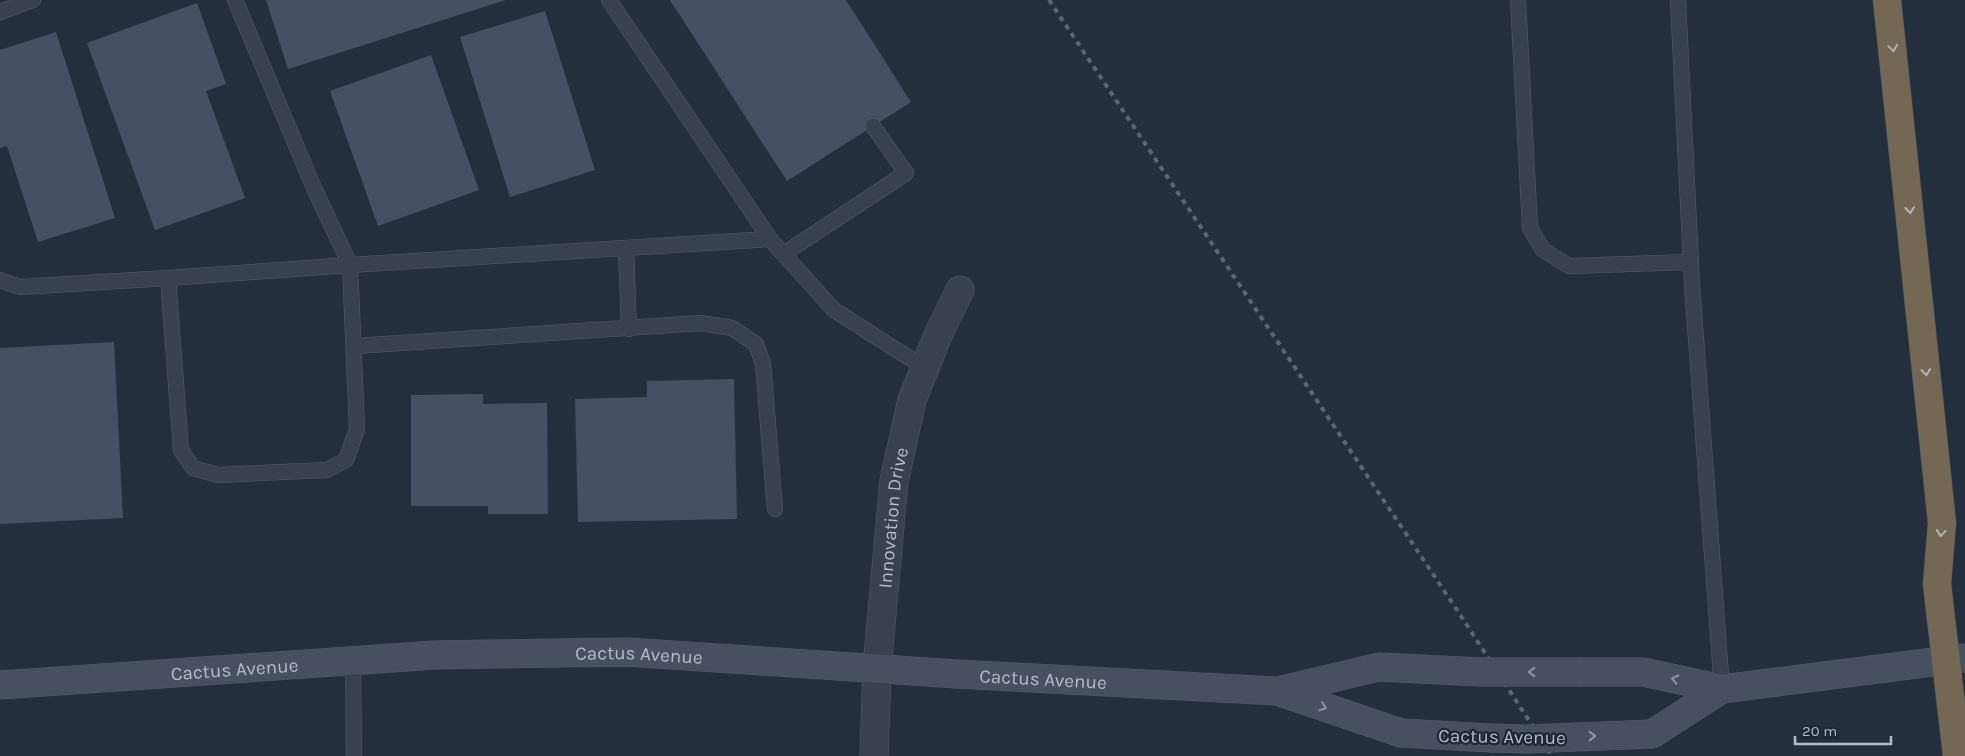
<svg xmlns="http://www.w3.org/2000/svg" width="1965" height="756" font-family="Karla,sans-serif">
	<rect width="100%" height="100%" fill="#242f3e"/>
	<g fill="#455162">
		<path d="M266,0h240l-218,69z"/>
		<path d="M670,0h176l65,102 -124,79z"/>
		<path d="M197,3l29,81 -20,7 39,107 -90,32 -68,-187z"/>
		<path d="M545,11l50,159 -85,27 -50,-160z"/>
		<path d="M56,32l59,186 -77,24 -31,-96 -7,2v-98z"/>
		<path d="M431,55l48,135 -101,36 -48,-135z"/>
		<path d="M114,342l9,176 -123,6v-176z"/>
		<path d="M734,379l3,140 -159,3 -3,-123 72,-2v-16z"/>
		<path d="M483,394v10l64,-1 1,111h-60v-8h-77v-111z"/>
	</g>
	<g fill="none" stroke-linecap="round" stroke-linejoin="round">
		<defs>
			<g id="service">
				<path d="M609,0l161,239 64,71 91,58"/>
				<path d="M1518,0l12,228 13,22 26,16 122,-4"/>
				<path d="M1678,0l14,285 30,404"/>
				<path d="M0,12l33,-12"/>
				<path d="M626,248l3,81"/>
				<path d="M785,253l121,-80 -33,-47"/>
				<path d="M168,278l182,-13 -36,-77 -79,-188"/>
				<path d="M0,280l20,7 148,-9 13,172 12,18 25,7 109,-5 19,-10 11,-31 -7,-164 420,-26"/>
				<path d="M355,346l346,-23 31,5 24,16 7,20 12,145"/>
				<path d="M353,660l1,96"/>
			</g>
			<g id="minor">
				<path id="s1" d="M877,668l17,-187 18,-81 26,-65 22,-45"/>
			</g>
			<path id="tertiary" d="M874,756l3,-88"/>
			<g id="secondary">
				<path d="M1581,672h62l79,17 243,-31"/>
				<path id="s2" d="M0,685l435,-30 192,-3 330,22 320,17 124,42 90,5"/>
				<path d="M1277,691l102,-24"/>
				<path d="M1652,734l70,-45"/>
			</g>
			<path id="motorway" d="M1887,0l55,523 -5,61 20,172"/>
		</defs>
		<use href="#service" stroke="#565f6c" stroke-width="16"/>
		<use href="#minor" stroke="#565f6c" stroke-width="29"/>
		<use href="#tertiary" stroke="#565f6c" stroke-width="29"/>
		<use href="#secondary" stroke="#565f6c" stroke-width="29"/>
		<use href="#motorway" stroke="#434c59" stroke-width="29"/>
		<use href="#service" stroke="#38414e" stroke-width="15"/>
		<use href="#minor" stroke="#38414e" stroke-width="28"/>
		<use href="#tertiary" stroke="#38414e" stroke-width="28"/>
		<use href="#secondary" stroke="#465061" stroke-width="28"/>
		<use href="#motorway" stroke="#746855" stroke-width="28"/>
		<path stroke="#5a6575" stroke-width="4" stroke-dasharray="5 5" stroke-linecap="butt" d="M1049,0l412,616 91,140"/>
		<defs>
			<g id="secondary-bridge">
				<path d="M1379,667l102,5h100"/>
				<path d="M1491,738l36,1 125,-5"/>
			</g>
		</defs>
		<use href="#secondary-bridge" stroke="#565f6c" stroke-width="29" stroke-linecap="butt"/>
		<use href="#secondary-bridge" stroke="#465061" stroke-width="28"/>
	</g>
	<defs><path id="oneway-chevron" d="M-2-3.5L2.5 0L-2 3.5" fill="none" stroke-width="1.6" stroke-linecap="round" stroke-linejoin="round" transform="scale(1.25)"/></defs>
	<g stroke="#aeb4bd">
		<use href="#oneway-chevron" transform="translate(1893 48) rotate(82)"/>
		<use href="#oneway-chevron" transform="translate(1910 210) rotate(84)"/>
		<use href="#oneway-chevron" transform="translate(1926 372) rotate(84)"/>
		<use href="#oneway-chevron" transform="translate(1941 533) rotate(95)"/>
	</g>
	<g stroke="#8e96a5">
		<use href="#oneway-chevron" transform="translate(1532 672) rotate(-180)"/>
		<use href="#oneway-chevron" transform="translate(1675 679) rotate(-167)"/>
		<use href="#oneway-chevron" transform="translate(1323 707) rotate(19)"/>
		<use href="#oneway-chevron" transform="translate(1592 736) rotate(-2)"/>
	</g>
	<g text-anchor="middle" stroke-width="4.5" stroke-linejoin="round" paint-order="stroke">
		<g font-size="19" fill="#b4bcc9" stroke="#1d2633">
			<text dy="7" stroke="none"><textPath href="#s1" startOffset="151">Innovation Drive</textPath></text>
			<text dy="7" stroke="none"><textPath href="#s2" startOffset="640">Cactus Avenue</textPath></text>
			<text dy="7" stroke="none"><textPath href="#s2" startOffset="235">Cactus Avenue</textPath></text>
			<text dy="7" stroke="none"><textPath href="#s2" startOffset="1045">Cactus Avenue</textPath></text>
			<text transform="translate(1502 736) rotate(1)" y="7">Cactus Avenue</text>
		</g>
	</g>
	<path d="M1795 736v8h96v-8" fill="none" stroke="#b4bcc9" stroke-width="2.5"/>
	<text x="1802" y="736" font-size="15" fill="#b4bcc9" stroke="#1d2633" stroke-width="4" paint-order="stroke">20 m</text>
</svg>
